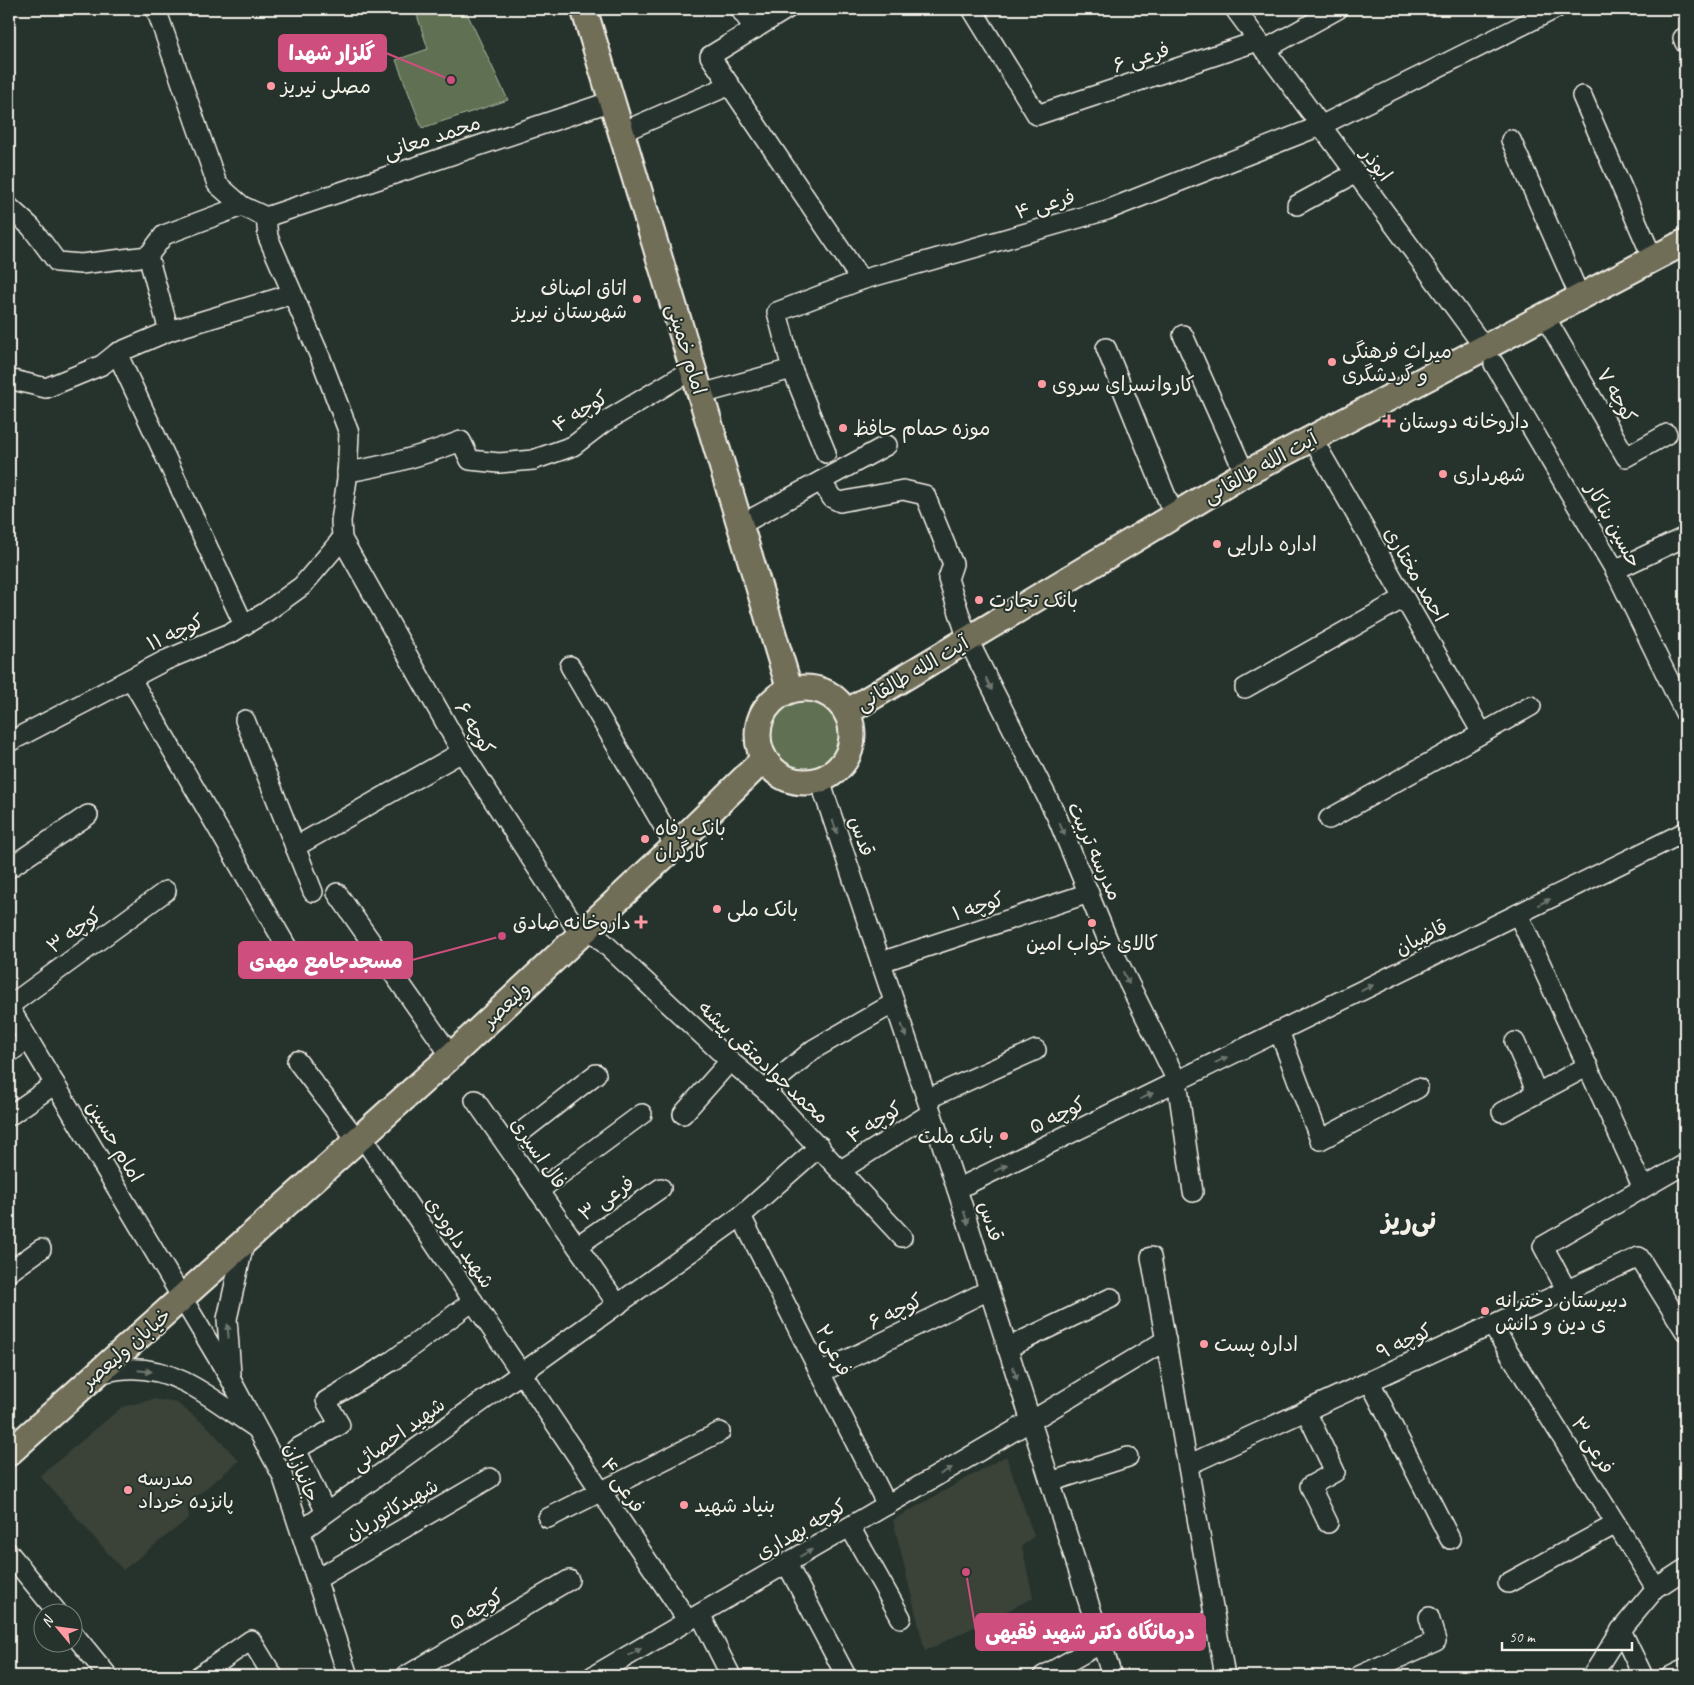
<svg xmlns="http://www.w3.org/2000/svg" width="1694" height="1685" font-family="Caveat,'Playpen Sans Arabic',sans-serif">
	<rect width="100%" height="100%" fill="#26332d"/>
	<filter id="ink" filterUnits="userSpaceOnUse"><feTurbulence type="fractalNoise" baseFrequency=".02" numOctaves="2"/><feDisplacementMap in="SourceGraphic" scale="10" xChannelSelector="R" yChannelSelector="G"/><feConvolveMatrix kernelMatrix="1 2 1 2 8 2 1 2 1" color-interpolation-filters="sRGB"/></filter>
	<g filter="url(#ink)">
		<g fill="#3b4339">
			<path d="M154,1399l23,4 31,24 31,34 -52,43 2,14 -66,52 -83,-94 82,-69z"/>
			<path d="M1006,1456l28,80 -12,10 11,52 -108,53 -32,-131z"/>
		</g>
		<g fill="#607153" stroke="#aab19e">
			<path d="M415,9h50l43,91 -86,28 -26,-68 32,-11z"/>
			<path d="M809,698c19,4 27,18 43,27 -7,12 -11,28 -21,37 -46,44 -100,-56 -22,-64z"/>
		</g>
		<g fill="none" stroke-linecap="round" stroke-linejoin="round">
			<defs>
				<g id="minor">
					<path d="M156,9l61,175 25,22 24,11"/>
					<path d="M740,9l15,20"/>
					<path d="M787,9l-77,47 151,224"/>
					<path d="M972,9l65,106 221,-74"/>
					<path d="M1235,9l249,338"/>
					<path d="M1683,38l2,5"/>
					<path d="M1264,50l74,-41"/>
					<path d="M1582,96l71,163"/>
					<path d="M622,132l108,-47"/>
					<path d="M1511,140l69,157"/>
					<path d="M1297,205l59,-32"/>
					<path d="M9,207l22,20 26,35 24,2 67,-8 21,75"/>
					<path d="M266,217l2,20 53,122 28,74 -2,46 -6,42 1,18 120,213 118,182"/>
					<path d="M266,217l346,-116"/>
					<path d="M148,256l16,-21 78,-29"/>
					<path d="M1544,315l82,142 41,-23"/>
					<path d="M1183,335l62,139"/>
					<path d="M1106,348l68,168"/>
					<path d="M117,353l127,272"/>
					<path d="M1494,364l121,206 70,143"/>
					<path d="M792,369l34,84"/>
					<path d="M9,379l37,9 56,-23 15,-12 52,-22 123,-37"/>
					<path d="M701,394l91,-25 -15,-57 84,-32 246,-70 213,-84 235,-117"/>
					<path d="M1312,438l170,295"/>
					<path d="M347,472c40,-6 77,-17 114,-31l9,19 29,3 34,-3 40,-14 30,-23 90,-54"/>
					<path d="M821,481l11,17 8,4 63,-12 22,5 28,69 -5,15 20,61 89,177 52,126 68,138 16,111"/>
					<path d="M740,525l147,-80"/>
					<path d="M1615,570l70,-33"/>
					<path d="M570,666l105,180"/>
					<path d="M131,679l157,270"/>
					<path d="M1245,688l159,-90"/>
					<path d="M245,720l68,172"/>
					<path d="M9,742l157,-82 67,-28 33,-20 36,-26 40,-47"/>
					<path d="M820,781l137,408 155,487"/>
					<path d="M1329,819l202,-113"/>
					<path d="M295,847l167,-95"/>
					<path d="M9,868l79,-53"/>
					<path d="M337,893l114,163"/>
					<path d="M1518,914l125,274"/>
					<path d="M587,927l143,134 35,29 137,147"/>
					<path d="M881,962l208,-69"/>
					<path d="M9,1006l157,-115"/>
					<path d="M9,1007l222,373 51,95 66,201"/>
					<path d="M1279,1031l41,109 98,-52"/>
					<path d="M1515,1042l22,51"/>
					<path d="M9,1053l19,-14"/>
					<path d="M297,1061l60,79"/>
					<path d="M765,1090l49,-41 80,-46"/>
					<path d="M927,1099l109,-49"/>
					<path d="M475,1100l143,205"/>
					<path d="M1502,1112l86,-46"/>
					<path d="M683,1114l47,-53"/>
					<path d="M9,1116l46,-32"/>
					<path d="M362,1136l326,485"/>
					<path d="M506,1144l90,-70"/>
					<path d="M841,1170l90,-57"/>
					<path d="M957,1189l728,-357"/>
					<path d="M538,1191l104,-77"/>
					<path d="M741,1216l146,289"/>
					<path d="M577,1246l84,-58"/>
					<path d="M1151,1257l74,419"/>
					<path d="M9,1272l32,-23"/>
					<path d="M1567,1291l-24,-45 142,-82"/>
					<path d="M1492,1325l164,263"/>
					<path d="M1007,1348l104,-50"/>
					<path d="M820,1373l169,-83"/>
					<path d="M97,1374c10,-2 20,-5 30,-5 51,-3 90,34 129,59"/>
					<path d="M231,1374l-4,-55 17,-76"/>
					<path d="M1370,1382l80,157"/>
					<path d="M1306,1411l29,61 -25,14 18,37"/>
					<path d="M1188,1465l451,-208 46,74"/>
					<path d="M1050,1482l78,-25"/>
					<path d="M326,1513l-30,-64 44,-24 -14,-24 66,-40 81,-60"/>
					<path d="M548,1518l172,-86"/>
					<path d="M850,1527l51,91"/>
					<path d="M301,1531l440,-315 79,-70"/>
					<path d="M9,1553l48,59"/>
					<path d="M787,1564l59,112"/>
					<path d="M317,1579l173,-101"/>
					<path d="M1508,1583l108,-59"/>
					<path d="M700,1614l31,62"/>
					<path d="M1621,1630l22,46"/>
					<path d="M72,1632l36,44"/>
					<path d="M199,1676l52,-36 22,36"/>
					<path d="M406,1676l163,-96"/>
					<path d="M593,1676l438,-255 135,-81"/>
					<path d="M1043,1676l59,-33"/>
					<path d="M1359,1676l77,-35 -7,-24"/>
					<path d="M1592,1676l29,-46 35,-42 29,-19"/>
					<path d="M1671,1676l14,-7"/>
				</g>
				<g id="major">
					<path d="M584,9l206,681"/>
					<circle cx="805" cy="735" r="47"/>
					<path d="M847,712l388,-233 450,-237"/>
					<path d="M9,1453l442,-397 224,-210 89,-87"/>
				</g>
			</defs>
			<use href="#minor" stroke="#f4f1e8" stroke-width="22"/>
			<use href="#major" stroke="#f4f1e8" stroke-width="29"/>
			<use href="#minor" stroke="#26332d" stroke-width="19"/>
			<use href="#major" stroke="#716e59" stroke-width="25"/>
		</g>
		<defs><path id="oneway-solid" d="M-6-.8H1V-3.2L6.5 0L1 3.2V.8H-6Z" transform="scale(1.25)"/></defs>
		<g fill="#6e766e">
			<use href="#oneway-solid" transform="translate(989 684) rotate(64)"/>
			<use href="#oneway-solid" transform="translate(835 827) rotate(71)"/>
			<use href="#oneway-solid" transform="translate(1062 829) rotate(67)"/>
			<use href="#oneway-solid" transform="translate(1544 902) rotate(-26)"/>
			<use href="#oneway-solid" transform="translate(1126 978) rotate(64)"/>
			<use href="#oneway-solid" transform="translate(1367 988) rotate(-26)"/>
			<use href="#oneway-solid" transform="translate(904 1031) rotate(71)"/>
			<use href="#oneway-solid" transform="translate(1221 1060) rotate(-26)"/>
			<use href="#oneway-solid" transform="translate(1147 1096) rotate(-26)"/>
			<use href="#oneway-solid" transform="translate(1001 1168) rotate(-26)"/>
			<use href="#oneway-solid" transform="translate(966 1218) rotate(72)"/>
			<use href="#oneway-solid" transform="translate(228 1331) rotate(-95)"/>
			<use href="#oneway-solid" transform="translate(145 1371) rotate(6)"/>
			<use href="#oneway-solid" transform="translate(1015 1373) rotate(72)"/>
			<use href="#oneway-solid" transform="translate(946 1471) rotate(-30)"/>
			<use href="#oneway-solid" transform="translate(806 1553) rotate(-30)"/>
			<use href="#oneway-solid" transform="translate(635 1652) rotate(-30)"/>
		</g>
	</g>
	<g fill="#ff9aa2" stroke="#26332d" stroke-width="2">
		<circle cx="271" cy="86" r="5"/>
		<circle cx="637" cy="299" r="5"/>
		<circle cx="1332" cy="362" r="5"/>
		<circle cx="1042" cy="384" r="5"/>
		<path d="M1386.5 413.5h5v5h5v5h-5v5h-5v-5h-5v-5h5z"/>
		<circle cx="843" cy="428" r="5"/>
		<circle cx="1443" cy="474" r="5"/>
		<circle cx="1217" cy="544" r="5"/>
		<circle cx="979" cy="600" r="5"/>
		<circle cx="645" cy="839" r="5"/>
		<circle cx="717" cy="909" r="5"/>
		<path d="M638.5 914.5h5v5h5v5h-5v5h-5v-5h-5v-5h5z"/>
		<circle cx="1092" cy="923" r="5"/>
		<circle cx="1004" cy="1136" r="5"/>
		<circle cx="1485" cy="1311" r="5"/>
		<circle cx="1204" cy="1344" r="5"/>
		<circle cx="128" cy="1490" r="5"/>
		<circle cx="684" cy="1505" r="5"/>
	</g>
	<g text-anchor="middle" stroke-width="4" stroke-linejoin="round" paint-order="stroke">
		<g font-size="20" fill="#f4f1e8" stroke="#26332d">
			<text transform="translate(1141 57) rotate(-18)" y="7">فرعی ۶</text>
			<text transform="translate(432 137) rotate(-18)" y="7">محمد معانی</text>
			<text transform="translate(1377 164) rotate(53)" y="7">ابوذر</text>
			<text transform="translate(1045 204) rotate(-16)" y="7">فرعی ۴</text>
			<text transform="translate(687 349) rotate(73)" y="7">امام خمینی</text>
			<text transform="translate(1617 395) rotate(60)" y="7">کوچه ۷</text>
			<text transform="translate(580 411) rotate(-32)" y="7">کوچه ۴</text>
			<text transform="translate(1260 467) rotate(-29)" y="7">آیت الله طالقانی</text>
			<text transform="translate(1614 525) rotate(61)" y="7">حسین بناکار</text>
			<text transform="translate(1416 574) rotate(60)" y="7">احمد مختاری</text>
			<text transform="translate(175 632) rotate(-25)" y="7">کوچه ۱۱</text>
			<text transform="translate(912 673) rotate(-31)" y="7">آیت الله طالقانی</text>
			<text transform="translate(475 728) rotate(59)" y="7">۶ کوچه</text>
			<text transform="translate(862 836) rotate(71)" y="7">قدس</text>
			<text transform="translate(1095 851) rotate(66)" y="7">مدرسه تربیت</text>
			<text transform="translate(978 906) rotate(-18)" y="7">کوچه ۱</text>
			<text transform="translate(74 930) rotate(-36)" y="7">کوچه ۳</text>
			<text transform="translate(1421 937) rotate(-26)" y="7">قاضیان</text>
			<text transform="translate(506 1004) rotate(-43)" y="7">ولیعصر</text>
			<text transform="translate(764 1062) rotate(43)" y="7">محمدجوادمتقی پیشه</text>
			<text transform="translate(1057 1115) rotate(-26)" y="7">کوچه ۵</text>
			<text transform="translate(874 1122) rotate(-32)" y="7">کوچه ۴</text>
			<text transform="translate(115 1141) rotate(59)" y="7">امام حسین</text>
			<text transform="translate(539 1153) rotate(55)" y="7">فال اسیری</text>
			<text transform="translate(606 1198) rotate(-35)" y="7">فرعی ۳</text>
			<text transform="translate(991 1221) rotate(72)" y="7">قدس</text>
			<text transform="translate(460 1242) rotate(56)" y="7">شهید داوودی</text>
			<text transform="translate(895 1311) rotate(-26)" y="7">کوچه ۶</text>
			<text transform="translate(1404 1341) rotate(-25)" y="7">کوچه ۹</text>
			<text transform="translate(126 1348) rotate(-41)" y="7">خیابان ولیعصر</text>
			<text transform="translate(834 1350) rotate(63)" y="7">فرعی۲</text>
			<text transform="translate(398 1434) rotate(-36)" y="7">شهید احصائی</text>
			<text transform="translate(1593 1445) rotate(58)" y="7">فرعی ۳</text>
			<text transform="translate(302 1472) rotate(67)" y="7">جانبازان</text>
			<text transform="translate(623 1485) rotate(56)" y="7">فرعی ۴</text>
			<text transform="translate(392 1509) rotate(-30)" y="7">شهیدکاتوریان</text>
			<text transform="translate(801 1529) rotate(-30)" y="7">کوچه بهداری</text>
			<text transform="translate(476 1609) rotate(-31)" y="7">کوچه ۵</text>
		</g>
		<g font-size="20" fill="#f4f1e8" stroke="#26332d" text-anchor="start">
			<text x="281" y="93">مصلی نیریز</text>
			<text x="627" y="295" text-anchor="end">اتاق اصناف<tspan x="627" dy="23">شهرستان نیریز</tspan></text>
			<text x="1342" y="358">میراث فرهنگی<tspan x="1342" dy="23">و گردشگری</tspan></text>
			<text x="1052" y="391">کاروانسرای سروی</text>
			<text x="1399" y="428">داروخانه دوستان</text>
			<text x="853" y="435">موزه حمام حافظ</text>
			<text x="1453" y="481">شهرداری</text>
			<text x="1227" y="551">اداره دارایی</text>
			<text x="989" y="607">بانک تجارت</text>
			<text x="655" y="835">بانک رفاه<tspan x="655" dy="23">کارگران</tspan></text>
			<text x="727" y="916">بانک ملی</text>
			<text x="631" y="929" text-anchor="end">داروخانه صادق</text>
			<text x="1092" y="950" text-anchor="middle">کالای خواب امین</text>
			<text x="994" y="1143" text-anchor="end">بانک ملت</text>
			<text x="1495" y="1307">دبیرستان دخترانه<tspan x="1495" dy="23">ی دین و دانش</tspan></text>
			<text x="1214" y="1351">اداره پست</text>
			<text x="138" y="1485">مدرسه<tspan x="138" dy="23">پانزده خرداد</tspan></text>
			<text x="694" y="1512">بنیاد شهید</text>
		</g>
		<g font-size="25" font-weight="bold" fill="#f4f1e8" stroke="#26332d">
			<text x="1409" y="1229">نی‌ریز</text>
		</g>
	</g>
	<path fill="none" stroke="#ce4e7e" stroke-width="2" d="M451 80L386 53M502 936L412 960M966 1572L976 1632"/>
	<g fill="#ce4e7e" stroke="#26332d" stroke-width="2">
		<circle cx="451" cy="80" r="5"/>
		<circle cx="502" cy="936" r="5"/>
		<circle cx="966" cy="1572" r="5"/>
	</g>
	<g fill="#ce4e7e" stroke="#ce4e7e" stroke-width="2">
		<rect x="279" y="35" width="107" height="36" rx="5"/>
		<rect x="239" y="942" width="173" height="36" rx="5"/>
		<rect x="976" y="1614" width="229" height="36" rx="5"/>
	</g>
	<g font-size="21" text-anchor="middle" font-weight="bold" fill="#fff">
		<text x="332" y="60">گلزار شهدا</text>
		<text x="326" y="968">مسجدجامع مهدی</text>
		<text x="1090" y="1639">درمانگاه دکتر شهید فقیهی</text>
	</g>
	<rect width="1694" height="1685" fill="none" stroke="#26332d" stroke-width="30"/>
	<rect x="15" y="15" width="1664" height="1655" fill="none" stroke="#f4f1e8" stroke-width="2" filter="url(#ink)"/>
	<g transform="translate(58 1628) rotate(299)"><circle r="24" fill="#26332d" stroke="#787f78"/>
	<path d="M0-4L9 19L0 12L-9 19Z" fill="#ff9aa2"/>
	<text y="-8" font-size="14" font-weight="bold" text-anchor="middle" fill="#f4f1e8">N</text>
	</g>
	<path d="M1502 1642v8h130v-8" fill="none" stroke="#f4f1e8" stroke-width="2.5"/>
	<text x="1509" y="1642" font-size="15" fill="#f4f1e8" stroke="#26332d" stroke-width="4" paint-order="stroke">50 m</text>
</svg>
